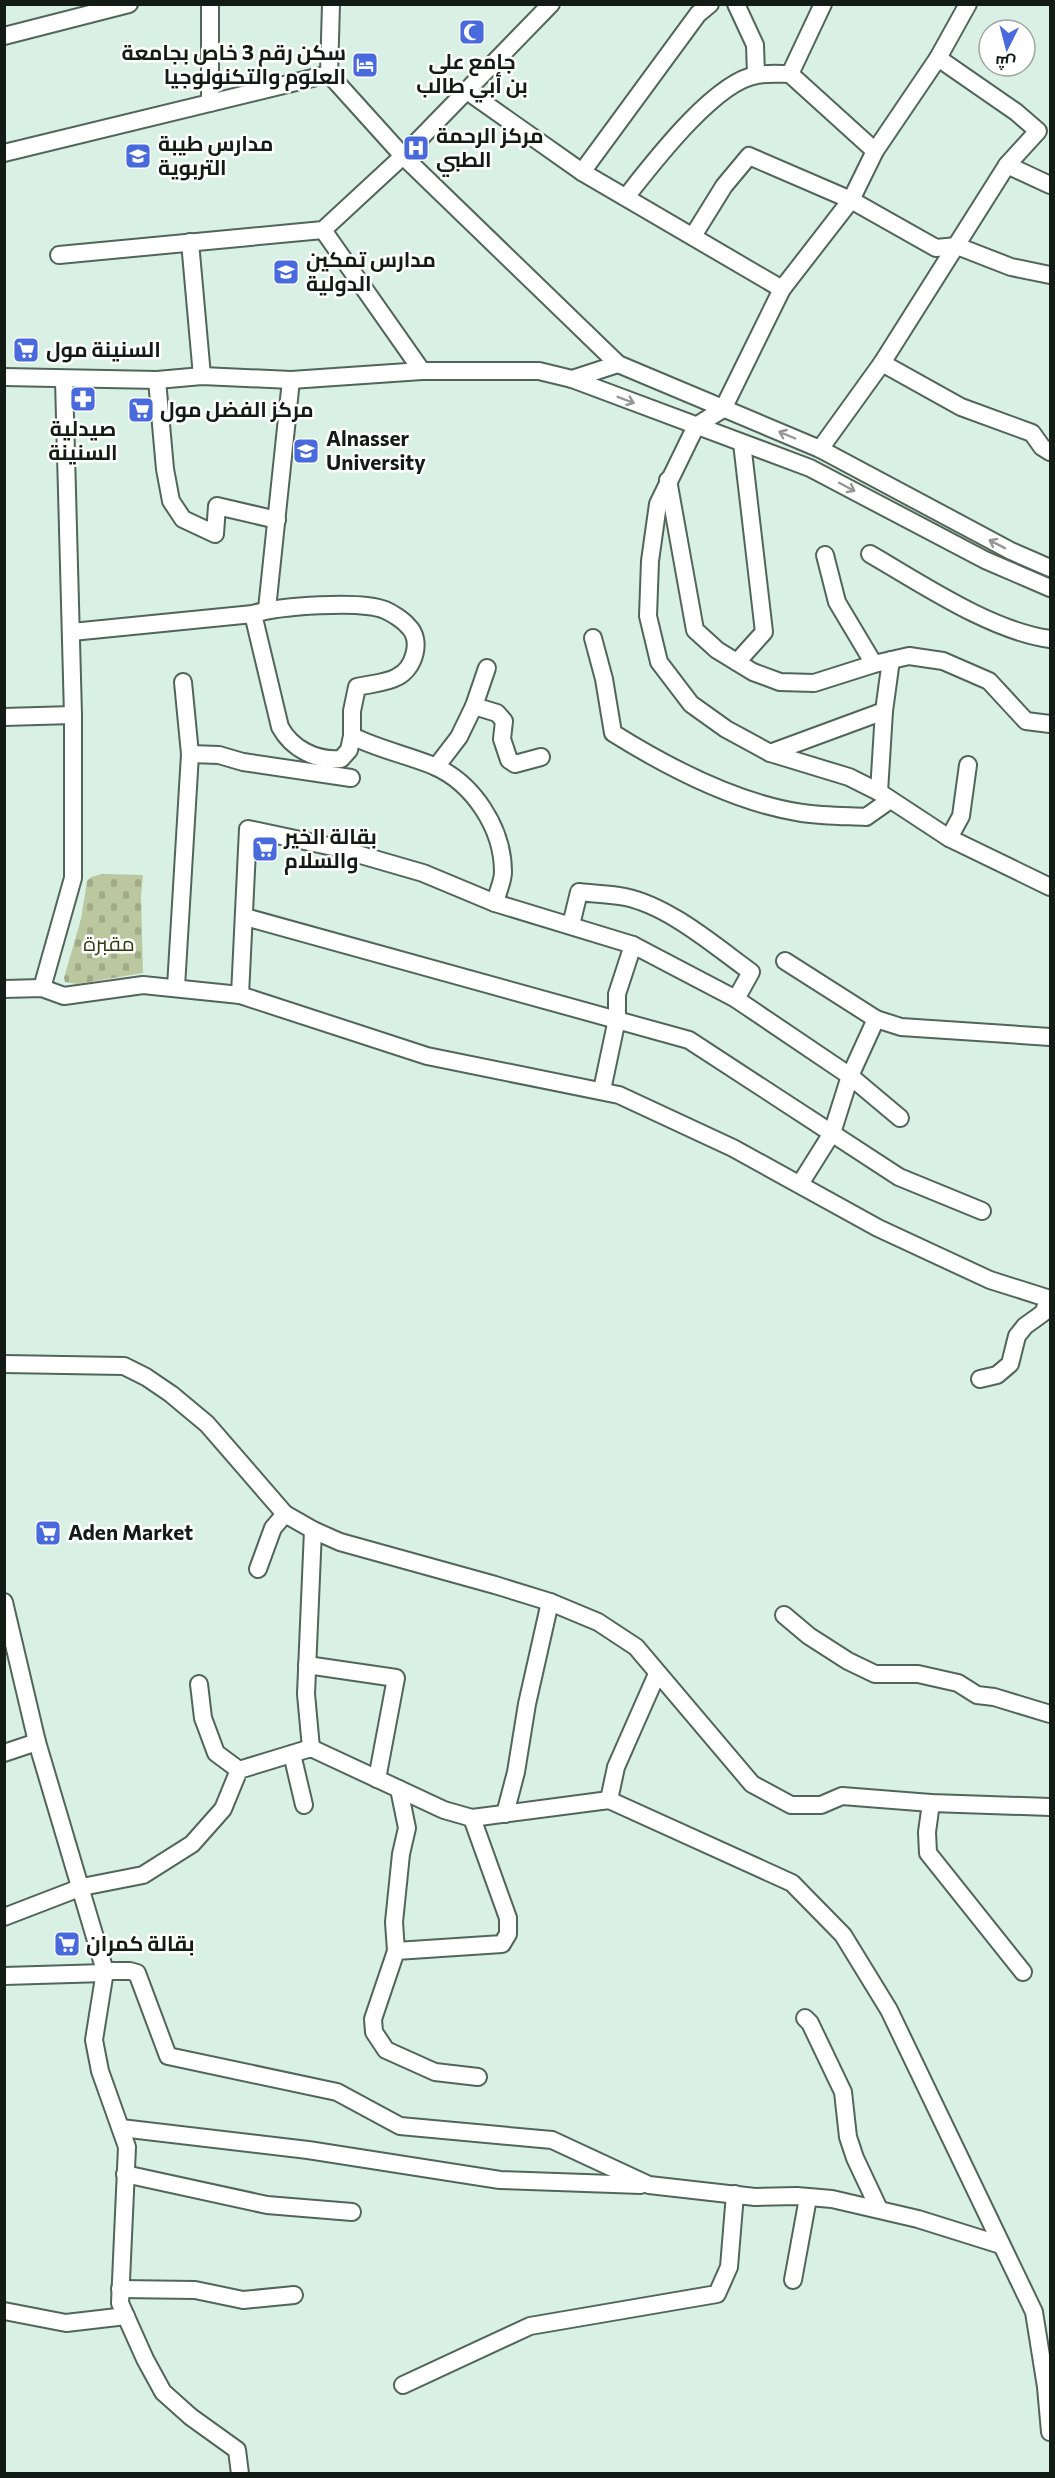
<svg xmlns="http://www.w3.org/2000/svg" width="1055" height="2478" font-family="Commissioner,Cairo,sans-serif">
	<defs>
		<pattern id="cemetery-stones" width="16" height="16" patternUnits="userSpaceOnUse" patternTransform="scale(1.5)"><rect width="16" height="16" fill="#bbc79e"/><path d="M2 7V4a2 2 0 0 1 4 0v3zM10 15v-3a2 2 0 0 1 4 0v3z" fill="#a0aa87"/></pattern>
	</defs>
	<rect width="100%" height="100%" fill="#d9f0e4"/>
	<path fill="url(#cemetery-stones)" d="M102,874l41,1 -2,21 2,77 -66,11 -12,-2 -1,-4 17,-59 6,-38 4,-4z"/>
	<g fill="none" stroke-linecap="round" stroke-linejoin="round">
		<defs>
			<g id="minor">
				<path d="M210,4v99"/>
				<path d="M331,4l-2,70 74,82 215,208 202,85 191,102 39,17"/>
				<path d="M736,4l19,41 1,30"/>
				<path d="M968,4l-30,54 -63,93 -24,49 -69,89 -59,120 -27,17 -38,78 -8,57 -2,55 11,46 32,42 35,25 44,24 79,24 30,15 70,46 101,49"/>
				<path d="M4,36l125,-32"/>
				<path d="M938,58l78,54 22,19 -31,34"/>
				<path d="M790,74l33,-70"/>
				<path d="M467,91l115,81 200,117"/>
				<path d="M4,153l325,-79"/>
				<path d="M582,172l116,-158 12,-10"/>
				<path d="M626,197c26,-33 89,-116 131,-122 10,-2 22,-1 33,-1l85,77"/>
				<path d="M323,230l99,141"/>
				<path d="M693,236l31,-50 25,-30 102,44 85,48 21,-2 54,21 39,8"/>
				<path d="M190,242l12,134"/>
				<path d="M59,255l264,-25 80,-74 148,-152"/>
				<path d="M882,363l79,44 71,26 10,14 8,5"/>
				<path d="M4,377l153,3 45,-4 89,4 131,-9h117l33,8 238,89 175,92 65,28"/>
				<path d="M572,379l46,-15"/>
				<path d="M157,380l8,89 6,32 12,18 32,15 2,-28 60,14"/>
				<path d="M820,449l62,-86 125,-198 43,20"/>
				<path d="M668,480l27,150 22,20 36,22 27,10 34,1 60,-19 35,-8 34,5 46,20 37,40 24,3"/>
				<path d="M870,554c52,30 121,77 180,85"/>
				<path d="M825,555l12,47 37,62"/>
				<path d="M267,609l24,-229"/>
				<path d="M253,614l27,113c12,22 36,34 61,32l8,-9 3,-14"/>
				<path d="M72,632l181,-18c26,-8 108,-14 132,-4 7,3 18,10 23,16 15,14 6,43 -11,51 -10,6 -28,7 -40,10l-5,24v25c26,13 55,19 82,30 39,17 69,62 69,106 0,10 -6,21 -8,31"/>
				<path d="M593,638l11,41 9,54c56,35 123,70 189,80 21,3 43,3 64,4l24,-17"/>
				<path d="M737,662l27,-30 -22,-189"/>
				<path d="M474,706l13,-38"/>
				<path d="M4,717l69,-2"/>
				<path d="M770,753l114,-42"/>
				<path d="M190,754l29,1 24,7 108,16"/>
				<path d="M436,767l23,-30 15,-31 23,7 7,8 -2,18 7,21 6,4 26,-7"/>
				<path d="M879,792l5,-81 7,-51"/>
				<path d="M949,838l12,-22 7,-51"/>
				<path d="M245,917l444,123 210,137 83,34"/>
				<path d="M571,925l8,-33c15,2 31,2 46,5 44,9 90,49 126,75l-15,27"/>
				<path d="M785,961l91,58 -26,57 -18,57 -32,51"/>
				<path d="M176,987l14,-233 -7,-72"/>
				<path d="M42,988l31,-110v-163l-9,-335"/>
				<path d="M4,989l38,-1 22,8 79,-11 97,10 187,61 192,39 114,53 145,80 112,52 60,19"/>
				<path d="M240,995l8,-166 85,18 90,26 72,30 138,42 103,54 114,77 50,42"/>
				<path d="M876,1019l25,8 149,10"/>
				<path d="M602,1090l15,-71v-25l16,-49"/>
				<path d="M4,1364l120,2 22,11 25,17 36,30 78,90 28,16 27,12 155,43 55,17 48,20 38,25 116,137 39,21h30l21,-9 89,7 119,4"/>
				<path d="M980,1379l17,-4 13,-11 7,-28 8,-10 18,-13 6,-14"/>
				<path d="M258,1569l15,-41 12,-14"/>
				<path d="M4,1602l33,140 68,229 -11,69 6,31 27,76 -7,156 25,56 18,33 28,25 46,33 3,24"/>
				<path d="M784,1615l25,21 39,25 27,13h43l40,9 19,12 17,2 56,17"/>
				<path d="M307,1665l89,13 -19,101"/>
				<path d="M199,1684l4,34 13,35 23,17"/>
				<path d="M311,1748l-5,-54 7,-164"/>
				<path d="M4,1753l33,-11"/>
				<path d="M292,1754l12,51"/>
				<path d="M609,1800l7,-33 41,-93"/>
				<path d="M931,1803l-4,29 1,21 95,119"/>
				<path d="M505,1814l11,-42 11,-68 23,-102"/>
				<path d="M472,1818l36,100v16l-6,10 -106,7 -23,68 1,13 12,18 49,22 43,5"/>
				<path d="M4,1917l78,-30 61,-12 49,-31 31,-35 16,-39 72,-22 133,62 28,8 137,-18 183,83 51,52 46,75 145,302 12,75 4,45"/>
				<path d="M396,1951l-2,-29 7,-68 6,-26 -8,-39"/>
				<path d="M105,1971h25l7,2 31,83 169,36 63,34 152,14 97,45 106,12 42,-1 35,3 86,20 83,26"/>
				<path d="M4,1976l101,-3"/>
				<path d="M805,2018l5,5 33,69 5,45 7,21 24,51"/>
				<path d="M121,2128l187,22 192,30 141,5"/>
				<path d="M125,2174l142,31 85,7"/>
				<path d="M793,2280l15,-82"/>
				<path d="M120,2289l75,1 48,10 51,-5"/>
				<path d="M4,2311l62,12 60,-7"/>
				<path d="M403,2385l127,-59 187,-32 12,-27 6,-73"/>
			</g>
		</defs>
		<use href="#minor" stroke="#51655b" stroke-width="20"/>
		<use href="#minor" stroke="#fff" stroke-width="16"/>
	</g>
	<defs><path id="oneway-shaft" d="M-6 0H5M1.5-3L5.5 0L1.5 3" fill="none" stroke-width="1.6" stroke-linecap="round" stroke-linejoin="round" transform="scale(1.5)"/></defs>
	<g stroke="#959897">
		<use href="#oneway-shaft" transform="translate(626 400) rotate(21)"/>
		<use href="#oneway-shaft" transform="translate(787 435) rotate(-157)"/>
		<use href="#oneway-shaft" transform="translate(847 487) rotate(28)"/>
		<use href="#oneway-shaft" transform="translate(997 544) rotate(-153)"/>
	</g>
	<defs>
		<symbol id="mosque-square" viewBox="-11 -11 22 22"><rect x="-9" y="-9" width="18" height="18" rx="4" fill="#496add" stroke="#fff"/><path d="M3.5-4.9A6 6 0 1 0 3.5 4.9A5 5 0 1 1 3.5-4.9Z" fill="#fff"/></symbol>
		<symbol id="hotel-square" viewBox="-11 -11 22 22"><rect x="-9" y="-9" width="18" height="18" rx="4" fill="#496add" stroke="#fff"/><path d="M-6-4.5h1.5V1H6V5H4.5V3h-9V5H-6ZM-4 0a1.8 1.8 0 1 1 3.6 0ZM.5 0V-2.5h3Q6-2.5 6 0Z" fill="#fff"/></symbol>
		<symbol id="hospital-square" viewBox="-11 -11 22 22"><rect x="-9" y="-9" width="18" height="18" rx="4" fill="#496add" stroke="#fff"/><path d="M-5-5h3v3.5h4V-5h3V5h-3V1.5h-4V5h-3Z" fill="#fff"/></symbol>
		<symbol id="school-square" viewBox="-11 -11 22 22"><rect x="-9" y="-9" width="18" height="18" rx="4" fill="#496add" stroke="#fff"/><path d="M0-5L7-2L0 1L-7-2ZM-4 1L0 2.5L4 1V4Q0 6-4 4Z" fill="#fff"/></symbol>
		<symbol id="supermarket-square" viewBox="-11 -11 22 22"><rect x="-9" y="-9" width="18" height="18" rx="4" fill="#496add" stroke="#fff"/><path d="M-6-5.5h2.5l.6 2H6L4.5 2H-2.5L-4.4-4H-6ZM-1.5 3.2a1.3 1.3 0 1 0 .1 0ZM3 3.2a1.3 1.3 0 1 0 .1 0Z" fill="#fff"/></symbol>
		<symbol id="pharmacy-square" viewBox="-11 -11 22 22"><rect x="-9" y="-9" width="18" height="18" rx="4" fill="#496add" stroke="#fff"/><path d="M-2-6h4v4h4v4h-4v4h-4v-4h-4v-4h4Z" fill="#fff"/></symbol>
		<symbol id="university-square" viewBox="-11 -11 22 22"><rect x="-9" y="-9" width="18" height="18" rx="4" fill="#496add" stroke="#fff"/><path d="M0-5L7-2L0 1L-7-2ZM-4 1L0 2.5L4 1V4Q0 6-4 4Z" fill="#fff"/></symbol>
	</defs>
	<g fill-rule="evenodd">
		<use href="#mosque-square" x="457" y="17" width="30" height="30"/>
		<use href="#hotel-square" x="350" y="50" width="30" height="30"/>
		<use href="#hospital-square" x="401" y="133" width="30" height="30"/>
		<use href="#school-square" x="123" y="141" width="30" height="30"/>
		<use href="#school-square" x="271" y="257" width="30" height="30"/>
		<use href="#supermarket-square" x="11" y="335" width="30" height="30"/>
		<use href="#pharmacy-square" x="68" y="384" width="30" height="30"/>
		<use href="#supermarket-square" x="126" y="395" width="30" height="30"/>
		<use href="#university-square" x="291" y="436" width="30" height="30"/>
		<use href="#supermarket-square" x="250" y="834" width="30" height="30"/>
		<use href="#supermarket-square" x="33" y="1518" width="30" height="30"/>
		<use href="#supermarket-square" x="52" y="1929" width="30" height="30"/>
	</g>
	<g text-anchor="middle" stroke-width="5" stroke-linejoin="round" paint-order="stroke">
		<g font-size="21" font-weight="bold" fill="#131b17" stroke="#fff" text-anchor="start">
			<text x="346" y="60" text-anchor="end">سكن رقم 3 خاص بجامعة<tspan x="346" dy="24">العلوم والتكنولوجيا</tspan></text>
			<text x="472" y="69" text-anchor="middle">جامع علي<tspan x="472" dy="24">بن أبي طالب</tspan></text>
			<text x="436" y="143">مركز الرحمة<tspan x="436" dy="24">الطبي</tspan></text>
			<text x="158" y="151">مدارس طيبة<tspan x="158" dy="24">التربوية</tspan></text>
			<text x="306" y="267">مدارس تمكين<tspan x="306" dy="24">الدولية</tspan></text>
			<text x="46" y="357">السنينة مول</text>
			<text x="160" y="417">مركز الفضل مول</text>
			<text x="83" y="436" text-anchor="middle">صيدلية<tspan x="83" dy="24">السنينة</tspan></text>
			<text x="326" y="446">Alnasser<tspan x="326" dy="24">University</tspan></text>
			<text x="284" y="844">بقالة الخير<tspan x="284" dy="24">والسلام</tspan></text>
			<text x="68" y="1540">Aden Market</text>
			<text x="86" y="1951">بقالة كمران</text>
		</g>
		<g font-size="21" fill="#323d12" stroke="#fff">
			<text x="109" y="951">مقبرة</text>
		</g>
	</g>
	<rect width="1055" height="2478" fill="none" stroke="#131b17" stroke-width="12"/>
	<g transform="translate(1007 48) rotate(186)"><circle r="28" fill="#ffffff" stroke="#a1a4a2" stroke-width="1.5"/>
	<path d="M0-4.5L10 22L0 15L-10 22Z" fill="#496add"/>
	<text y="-9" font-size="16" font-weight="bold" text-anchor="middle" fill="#131b17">ش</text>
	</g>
</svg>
